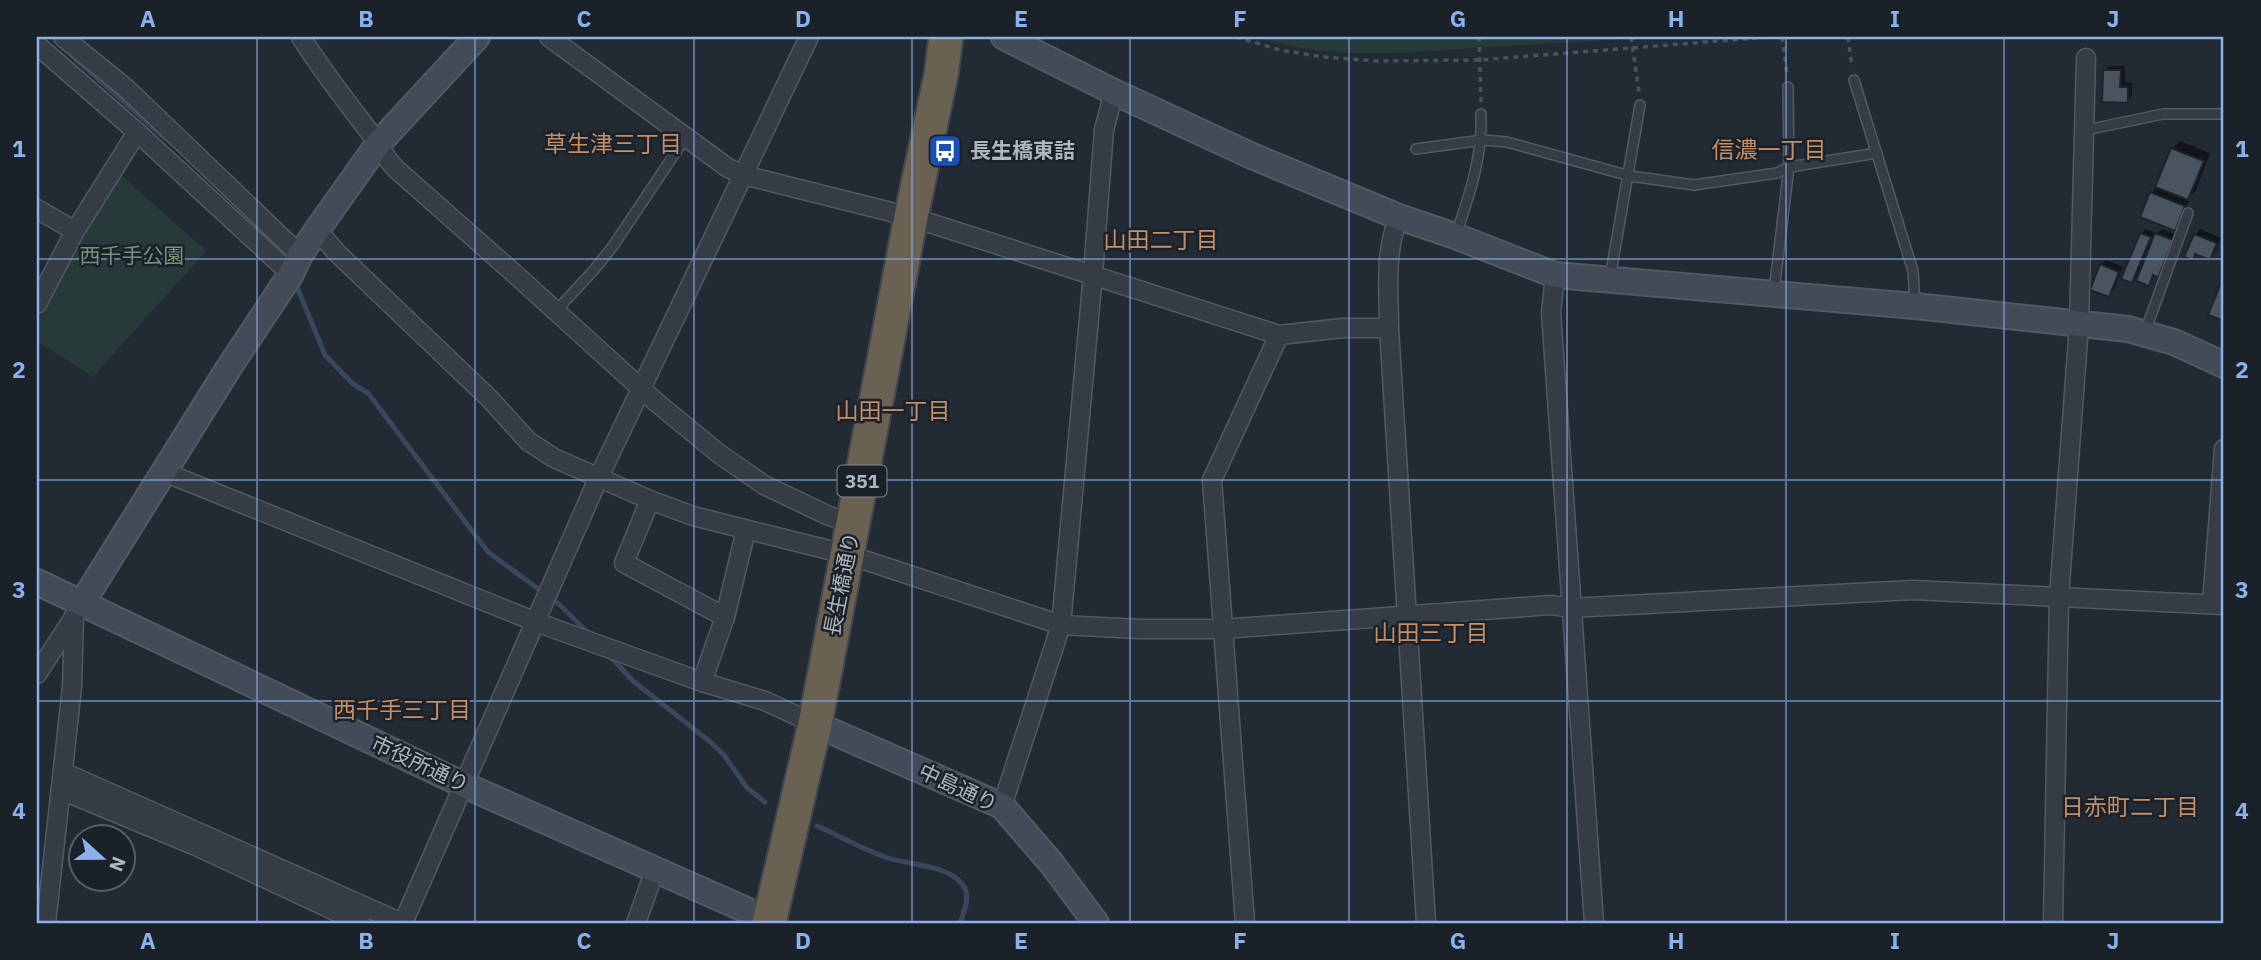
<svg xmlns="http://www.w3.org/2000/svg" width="2261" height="960" font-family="'IBM Plex Sans','Noto Sans JP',sans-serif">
	<rect width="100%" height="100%" fill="#222a34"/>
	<g fill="#273939">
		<path d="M1257,37h383c-50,5 -100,7 -150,10 -77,5 -158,15 -233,-10z"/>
		<path d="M122,176l84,75 -113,126 -56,-36v-17l74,-139z"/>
	</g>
	<g fill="#0007">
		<path d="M2109,66h16v16l7,1v13l-5,5 -23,-30z"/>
		<path d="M2180,141l30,12 -14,37 -9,9 2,1 -9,24 -5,5 -32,-13 29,-67z"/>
		<path d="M2146,229l8,3 -3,7 11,-10 15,6 -14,35 -5,5 -3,-1 -7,10 -6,-13 -10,10 9,-47z"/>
		<path d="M2200,229l21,9 -6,15 -5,5 -12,-5 -5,5 2,-23z"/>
		<path d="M2106,260l17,7 -9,23 -5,5 -8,-30z"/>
	</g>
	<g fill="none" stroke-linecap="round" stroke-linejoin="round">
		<g stroke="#39475c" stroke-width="5">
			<path d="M71,55l95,84"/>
			<path d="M252,220l26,27 8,13"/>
			<path d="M295,282l30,73 28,29 15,9 120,159 72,53 29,29"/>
			<path d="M608,654l25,27 75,59 16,15 23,33 18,14"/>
			<path d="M817,826c23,10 47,24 71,32 21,7 69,7 78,33 3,10 -3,23 -6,32"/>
		</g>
	</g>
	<g fill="#4a5460" stroke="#1c232b" stroke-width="2">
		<path d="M2103,70h18l-1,17h8v16l-26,-1z"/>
		<path d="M2171,148l33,13 -16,39 -33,-13z"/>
		<path d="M2150,192l35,14 -10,25 -35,-14z"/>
		<path d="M2140,233l11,4 -19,46 -11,-4z"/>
		<path d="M2155,233l18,7 -15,38 -5,-3 -4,11 -13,-5z"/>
		<path d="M2194,234l23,9 -7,17 -15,-6 -2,7 -9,-4z"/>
		<path d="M2100,264l19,8 -10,25 -19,-7z"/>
		<path d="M2222,280l2,1v40l-16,-6z"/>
	</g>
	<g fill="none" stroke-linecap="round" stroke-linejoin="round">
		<defs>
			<g id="lane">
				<path d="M1854,80l59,191 2,33"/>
				<path d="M2086,130l77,-16h61"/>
				<path d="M1416,149l67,-9 24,2 123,34 64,9 83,-12 12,-6 88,-14"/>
				<path d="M1456,235c13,-39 27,-79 25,-121"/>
				<path d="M1610,278l30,-173"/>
				<path d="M1774,291l15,-124 -1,-80"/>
				<path d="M556,311l37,-40 20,-25 73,-109"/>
				<path d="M2145,332l43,-119"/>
			</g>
			<g id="street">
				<path d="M63,37l64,52 173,166"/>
				<path d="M301,37c21,34 46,65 70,97 9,12 14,24 25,35l120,106 140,127 62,51 46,32 63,30 27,9"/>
				<path d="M549,37l179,131 15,7 168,42 368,118 64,-7h46"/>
				<path d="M37,45l100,87 154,142"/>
				<path d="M37,209l38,22"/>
				<path d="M1399,217c-15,34 -10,75 -10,111l37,595"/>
				<path d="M317,230l20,23 153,146 38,42 26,17 96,42 43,16 156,39 212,70 79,4h82l330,-24 18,3 343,-18 311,15"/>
				<path d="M1555,275l-4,38 43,610"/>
				<path d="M37,304l38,-73 62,-99"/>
				<path d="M164,472l372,150 166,60 63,19 50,23"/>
				<path d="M650,500l-26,63 101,54"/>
				<path d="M2212,603l12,-154"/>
				<path d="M37,674l37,-57"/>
				<path d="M702,682l23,-65 21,-87"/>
				<path d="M63,772l339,151"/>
				<path d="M61,790l135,56 165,77"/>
				<path d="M1002,806l59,-181 32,-351 11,-144 10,-38"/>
				<path d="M46,923l26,-236 2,-70 8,-14"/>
				<path d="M403,923l195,-444 211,-442"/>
				<path d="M636,923l19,-53"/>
				<path d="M1245,923l-33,-443 67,-145"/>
				<path d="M2053,923l6,-326 20,-272 7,-267"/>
			</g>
			<g id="secondary">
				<path d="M1004,37l110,55 138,64 147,61 56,19 100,39 360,31 213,23 46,13 50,23"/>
				<path d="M37,582l427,203 305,135"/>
				<path d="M82,603l146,-234 63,-95 9,-19 17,-25 61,-86 99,-107"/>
				<path d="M815,724l187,82 50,58 44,59"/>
			</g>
			<path id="highway" d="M769,923l46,-199 96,-507 30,-142 5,-38"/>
		</defs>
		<use href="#lane" stroke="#525963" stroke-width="12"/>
		<use href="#street" stroke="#525963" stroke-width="21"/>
		<use href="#secondary" stroke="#525963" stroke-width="28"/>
		<use href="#highway" stroke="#3f464f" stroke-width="37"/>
		<g stroke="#455557" stroke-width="3.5" stroke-dasharray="5 5" stroke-linecap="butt">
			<path d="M1236,37l44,13 43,7 52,4 104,-1 290,-23"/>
			<path d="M1479,37l2,65"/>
			<path d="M1631,37l8,55"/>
			<path d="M1782,37l5,37"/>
			<path d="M1848,37l4,30"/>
		</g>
		<use href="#lane" stroke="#353c45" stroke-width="9"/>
		<use href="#street" stroke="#353c45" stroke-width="18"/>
		<use href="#secondary" stroke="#434b58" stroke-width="24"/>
		<use href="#highway" stroke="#6a6152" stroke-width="33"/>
	</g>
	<path fill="none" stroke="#8ab1ec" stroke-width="2" stroke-opacity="0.55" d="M257,37v886M475,37v886M694,37v886M912,37v886M1130,37v886M1349,37v886M1567,37v886M1786,37v886M2004,37v886M37,259h2187M37,480h2187M37,701h2187"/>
	<defs>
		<symbol id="bus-square" viewBox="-11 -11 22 22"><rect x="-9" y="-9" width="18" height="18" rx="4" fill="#1a4fb4" stroke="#1a2129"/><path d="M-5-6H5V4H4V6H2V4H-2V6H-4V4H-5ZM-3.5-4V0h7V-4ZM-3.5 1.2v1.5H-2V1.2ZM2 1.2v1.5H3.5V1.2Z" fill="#fff"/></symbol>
	</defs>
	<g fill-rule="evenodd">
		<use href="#bus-square" x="926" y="132" width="38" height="38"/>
	</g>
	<g text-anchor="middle" stroke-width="5" stroke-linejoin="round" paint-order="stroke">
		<rect fill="#1a2129" stroke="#828994" stroke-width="2" x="837.5" y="465.5" width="49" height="31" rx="5"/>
		<g font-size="19" font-weight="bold" fill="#afb6c2">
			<text x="862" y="488">351</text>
		</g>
		<g font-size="21" font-weight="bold" fill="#afb6c2" stroke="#1a2129" text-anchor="start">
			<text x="970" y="158">長生橋東詰</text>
		</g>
		<g font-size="21" fill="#709579" stroke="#1a2129">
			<text x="132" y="263">西千手公園</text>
		</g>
		<g font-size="21" fill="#afb6c2" stroke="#1a2129">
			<text transform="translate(842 584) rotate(-79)" y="7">長生橋通り</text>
			<text transform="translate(420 764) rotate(25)" y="7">市役所通り</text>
			<text transform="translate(958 788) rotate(25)" y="7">中島通り</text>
		</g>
		<g font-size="23" fill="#c78e65" stroke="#1a2129">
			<text x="613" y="152">草生津三丁目</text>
			<text x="1769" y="158">信濃一丁目</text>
			<text x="1161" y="248">山田二丁目</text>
			<text x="893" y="419">山田一丁目</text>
			<text x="1431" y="641">山田三丁目</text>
			<text x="402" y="718">西千手三丁目</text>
			<text x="2130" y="815">日赤町二丁目</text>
		</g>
	</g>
	<rect width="2261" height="960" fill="none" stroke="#1a2129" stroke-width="77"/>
	<g transform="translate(102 858) rotate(111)"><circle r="33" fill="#1a2129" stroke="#565d66" stroke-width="2"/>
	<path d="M0-5L12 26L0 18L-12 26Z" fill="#8ab1ec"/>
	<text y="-10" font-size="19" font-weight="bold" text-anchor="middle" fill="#afb6c2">N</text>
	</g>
	<rect x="38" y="38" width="2184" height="884" fill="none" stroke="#8ab1ec" stroke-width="2.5"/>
	<g font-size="23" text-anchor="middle" font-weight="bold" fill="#8ab1ec">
		<text x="148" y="27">A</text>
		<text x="366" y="27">B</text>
		<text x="584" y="27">C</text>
		<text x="803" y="27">D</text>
		<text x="1021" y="27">E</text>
		<text x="1240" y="27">F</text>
		<text x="1458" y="27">G</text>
		<text x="1676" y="27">H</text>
		<text x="1895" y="27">I</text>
		<text x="2113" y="27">J</text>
		<text x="19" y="157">1</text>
		<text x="2242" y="157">1</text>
		<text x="19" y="378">2</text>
		<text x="2242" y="378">2</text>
		<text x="19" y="598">3</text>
		<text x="2242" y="598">3</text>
		<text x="19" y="819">4</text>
		<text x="2242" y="819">4</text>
		<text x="148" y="949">A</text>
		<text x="366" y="949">B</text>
		<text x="584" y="949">C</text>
		<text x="803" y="949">D</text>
		<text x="1021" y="949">E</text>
		<text x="1240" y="949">F</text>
		<text x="1458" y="949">G</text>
		<text x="1676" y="949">H</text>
		<text x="1895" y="949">I</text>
		<text x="2113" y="949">J</text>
	</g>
</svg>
